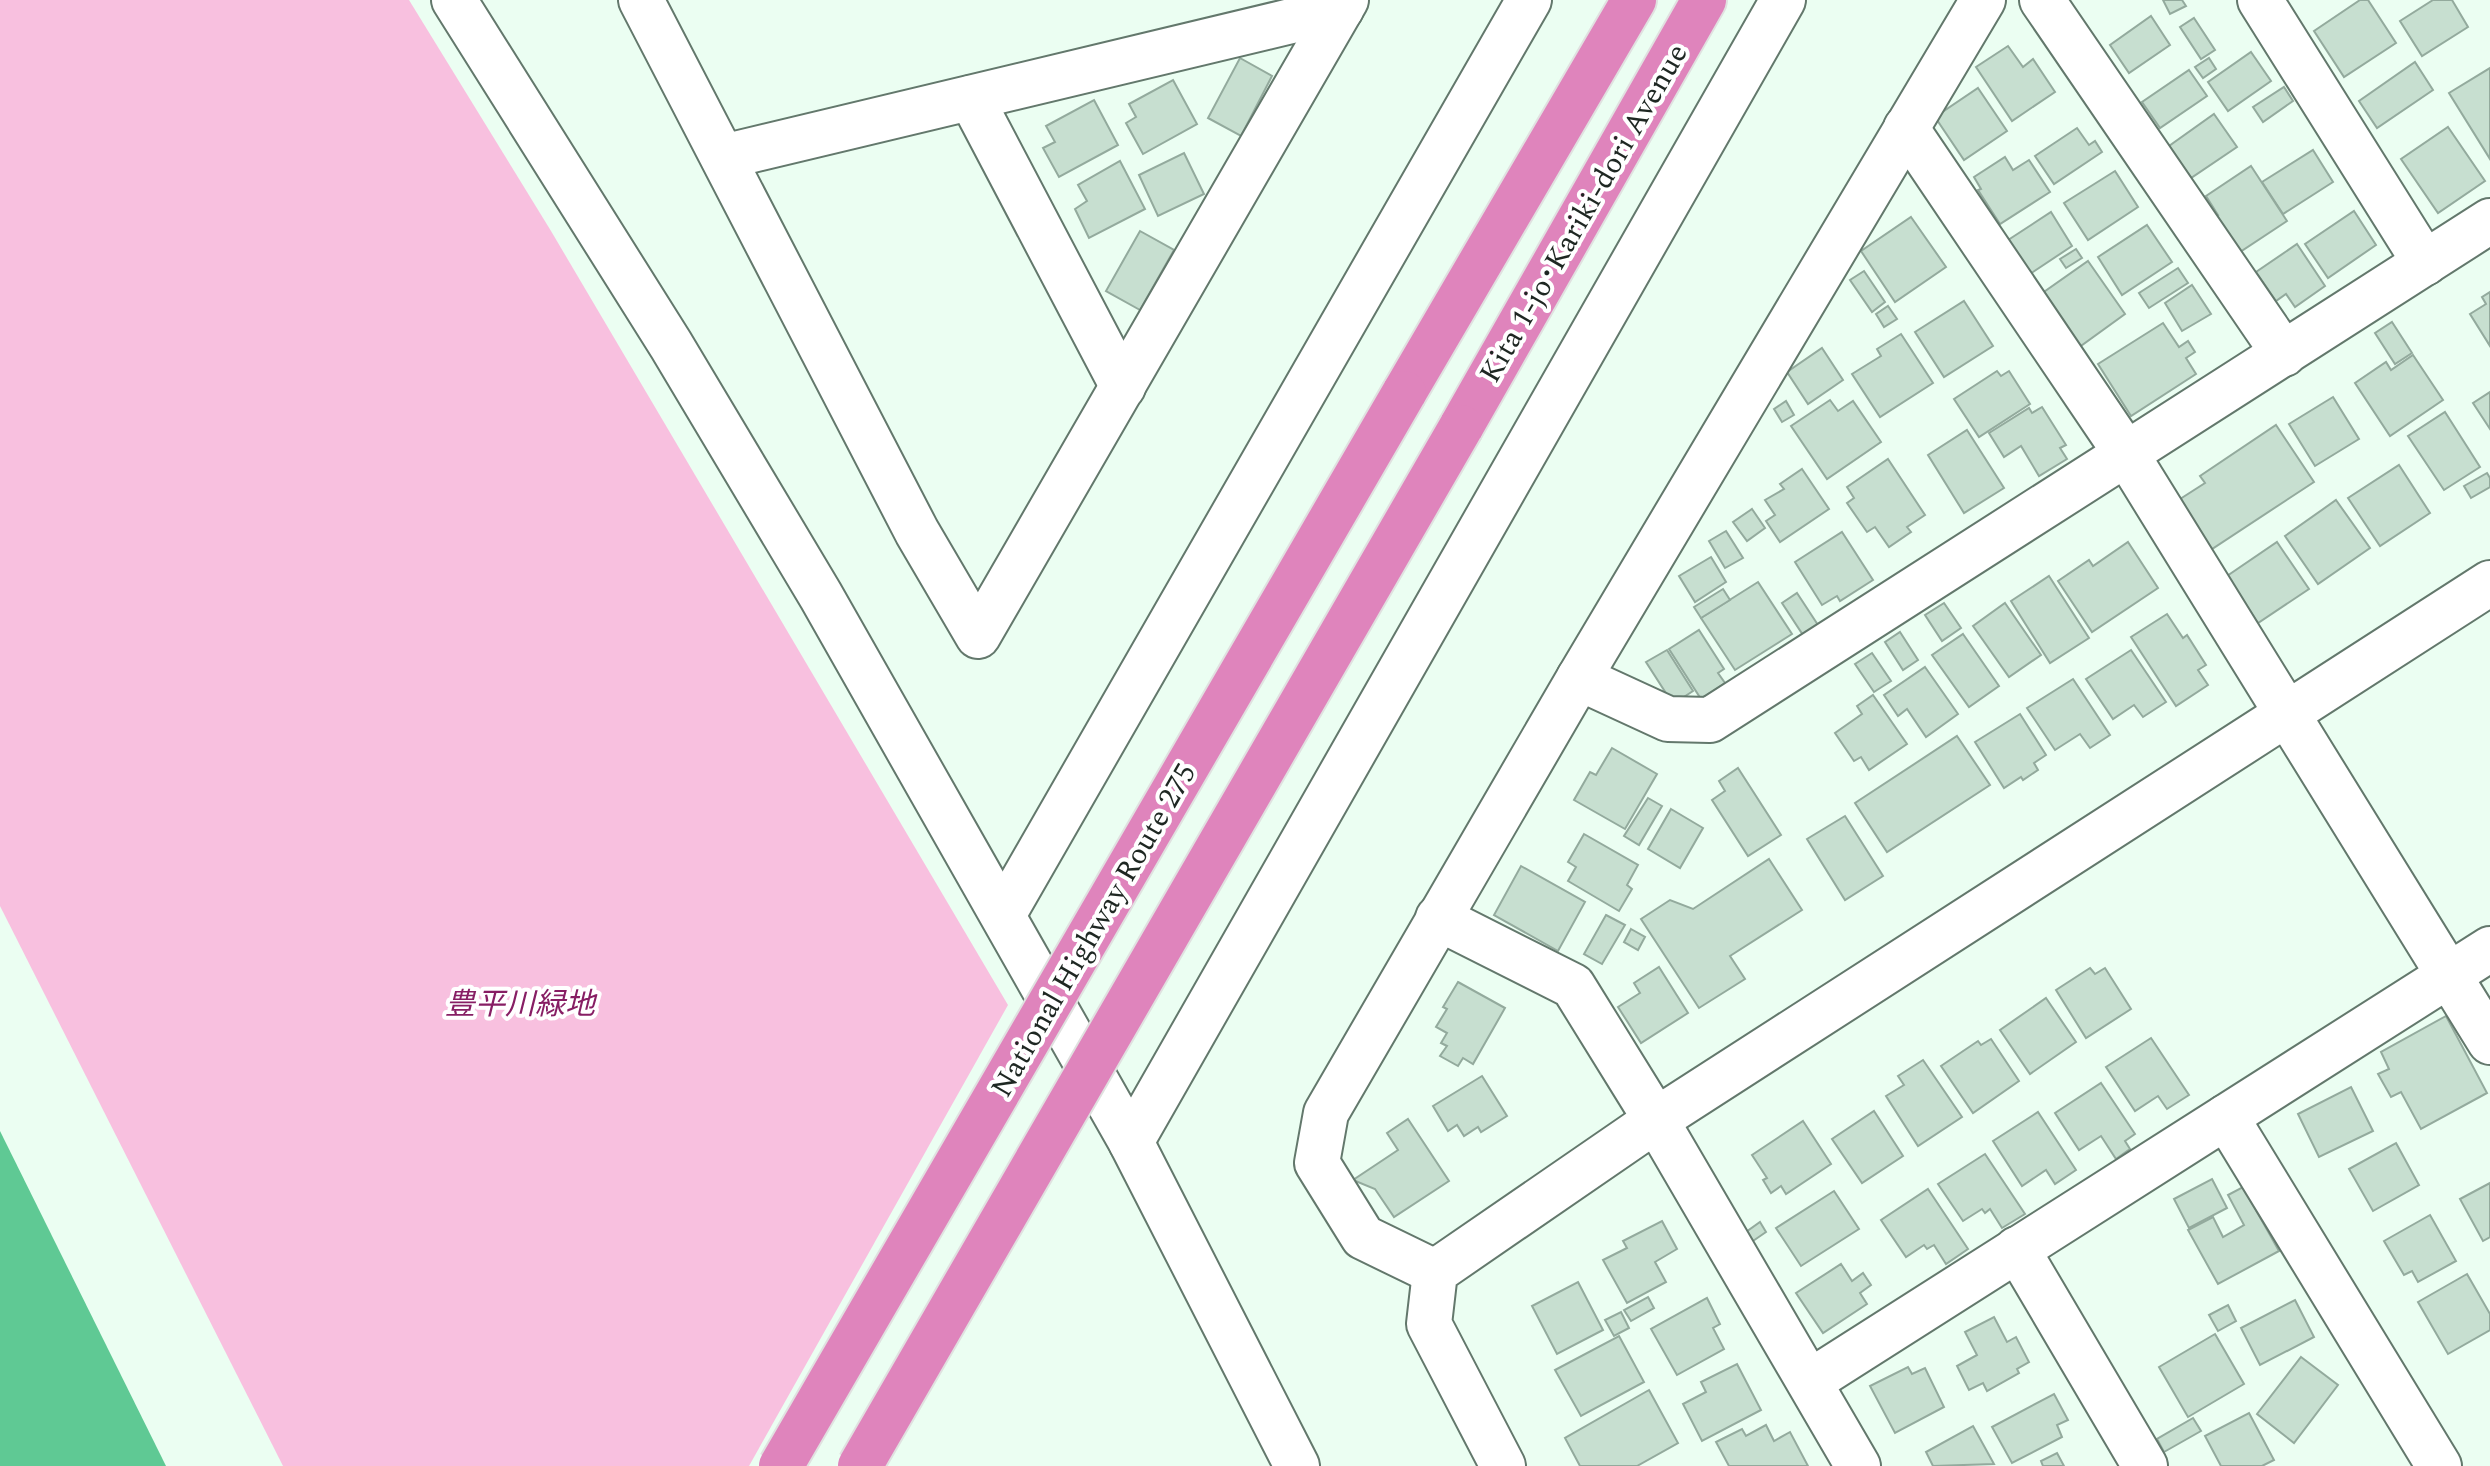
<svg xmlns="http://www.w3.org/2000/svg" width="2490" height="1466" font-family="Spectral,'Noto Sans JP',serif">
	<rect width="100%" height="100%" fill="#ebfef2"/>
	<path fill="#f8c0df" d="M0,0h409l142,231 457,774 -259,461h-466l-283,-560z"/>
	<path fill="#5fc994" d="M0,1131l166,335h-166z"/>
	<g fill="#c7dfd0" stroke="#93aa9d" stroke-width="2">
		<path d="M2163,0h19l4,6 -16,8z"/>
		<path d="M2360,0h8l28,43 -52,34 -30,-46z"/>
		<path d="M2433,0h19l16,27 -46,29 -22,-35z"/>
		<path d="M2151,16l19,29 -41,28 -19,-28z"/>
		<path d="M2194,18l21,32 -14,9 -21,-32z"/>
		<path d="M2008,46l15,21 10,-8 22,33 -43,29 -36,-54z"/>
		<path d="M2251,52l20,29 -43,30 -20,-29z"/>
		<path d="M1240,58l32,18 -31,60 -33,-18z"/>
		<path d="M2209,58l7,11 -13,9 -8,-11z"/>
		<path d="M2415,62l18,28 -56,38 -18,-27z"/>
		<path d="M2490,68v91l-41,-66z"/>
		<path d="M2189,70l18,26 -47,32 -18,-26z"/>
		<path d="M1173,80l24,44 -54,30 -17,-31 10,-6 -7,-13z"/>
		<path d="M2284,87l9,14 -30,21 -10,-15z"/>
		<path d="M1978,88l29,43 -43,29 -29,-43z"/>
		<path d="M1094,100l24,45 -59,32 -16,-29 12,-6 -9,-16z"/>
		<path d="M2214,114l23,33 -46,31 -22,-32z"/>
		<path d="M2448,127l37,54 -47,32 -37,-54z"/>
		<path d="M2077,128l12,17 6,-4 7,11 -48,32 -19,-28z"/>
		<path d="M2313,150l20,32 -50,32 -21,-32z"/>
		<path d="M1184,153l20,41 -46,22 -19,-41z"/>
		<path d="M2005,157l8,13 16,-10 21,32 -50,32 -22,-34 3,-1 -7,-12z"/>
		<path d="M1120,161l25,48 -56,29 -14,-29 12,-8 -9,-16z"/>
		<path d="M2251,166l36,55 -47,31 -5,-9 -4,2 -17,-28 4,-2 -12,-19z"/>
		<path d="M2115,171l23,36 -50,33 -24,-37z"/>
		<path d="M2354,211l22,34 -48,33 -23,-34z"/>
		<path d="M2051,212l21,34 -48,32 -22,-34z"/>
		<path d="M1911,217l35,50 -51,35 -34,-51z"/>
		<path d="M2147,225l25,37 -50,33 -24,-38z"/>
		<path d="M1140,231l34,19 -34,60 -34,-19z"/>
		<path d="M2297,244l28,42 -30,21 -9,-13 -10,7 -20,-29z"/>
		<path d="M2076,249l6,9 -16,10 -6,-9z"/>
		<path d="M2088,261l37,53 -47,34 -37,-54z"/>
		<path d="M2178,268l10,15 -39,25 -10,-15z"/>
		<path d="M1864,271l21,31 -13,10 -22,-32z"/>
		<path d="M2192,285l19,29 -29,17 -17,-28z"/>
		<path d="M2490,292v54l-20,-32 16,-10 -4,-7z"/>
		<path d="M1964,301l29,45 -49,31 -29,-45z"/>
		<path d="M1888,306l9,13 -13,8 -8,-13z"/>
		<path d="M2392,322l20,31 -17,11 -20,-31z"/>
		<path d="M2163,323l16,24 9,-6 7,11 -9,6 10,16 -65,42 -33,-52z"/>
		<path d="M1901,334l32,49 -53,34 -28,-43 29,-18 -4,-7z"/>
		<path d="M1822,348l21,32 -35,24 -21,-32z"/>
		<path d="M2413,355l30,45 -53,36 -35,-53 31,-21 5,8z"/>
		<path d="M1997,371l4,5 8,-5 21,33 -51,33 -25,-38z"/>
		<path d="M2490,392v37l-17,-26z"/>
		<path d="M2333,397l26,42 -44,27 -26,-42z"/>
		<path d="M1830,400l8,11 15,-10 28,41 -54,37 -36,-53z"/>
		<path d="M1786,401l8,14 -12,7 -8,-13z"/>
		<path d="M2042,407l24,38 -6,3 7,11 -28,17 -18,-30 -17,11 -15,-24 40,-25 3,5z"/>
		<path d="M2445,412l35,55 -36,23 -36,-54z"/>
		<path d="M2276,425l38,57 -105,69 -32,-50 28,-18 -5,-7z"/>
		<path d="M1967,430l37,58 -40,25 -36,-58z"/>
		<path d="M1888,459l37,56 -18,12 4,5 -22,15 -14,-20 -8,5 -20,-29 7,-5 -7,-11z"/>
		<path d="M2399,465l31,48 -50,33 -32,-48z"/>
		<path d="M1802,469l27,40 -49,33 -14,-21 9,-6 -10,-15 19,-11 -4,-5z"/>
		<path d="M2487,473l3,5v9l-19,11 -7,-12z"/>
		<path d="M2336,500l34,48 -52,36 -33,-48z"/>
		<path d="M1752,509l13,19 -18,13 -14,-19z"/>
		<path d="M1726,531l17,27 -18,10 -16,-27z"/>
		<path d="M1842,532l31,48 -33,21 -3,-5 -15,9 -27,-43z"/>
		<path d="M2128,542l30,46 -66,44 -34,-51 31,-21 4,6z"/>
		<path d="M2277,542l32,47 -51,34 -31,-47z"/>
		<path d="M1711,557l15,25 -31,20 -16,-26z"/>
		<path d="M2049,576l40,62 -39,25 -39,-62z"/>
		<path d="M1758,582l34,52 -57,36 -34,-52z"/>
		<path d="M1723,589l7,11 -29,18 -7,-11z"/>
		<path d="M1797,593l21,32 -15,10 -21,-32z"/>
		<path d="M1944,603l17,25 -19,13 -17,-26z"/>
		<path d="M2005,603l36,52 -32,22 -36,-51z"/>
		<path d="M2167,614l16,24 4,-3 19,30 -8,5 10,15 -32,21 -45,-69z"/>
		<path d="M1699,630l25,39 -6,4 7,10 -24,16 -32,-50z"/>
		<path d="M1900,632l18,28 -15,10 -18,-28z"/>
		<path d="M1963,634l36,52 -30,21 -37,-52z"/>
		<path d="M1667,650l26,41 -20,13 -27,-42z"/>
		<path d="M2131,650l35,52 -23,15 -9,-12 -21,14 -27,-40z"/>
		<path d="M1872,653l19,28 -17,11 -19,-28z"/>
		<path d="M1925,667l33,47 -32,23 -19,-28 -9,7 -14,-21z"/>
		<path d="M2073,679l37,56 -20,13 -10,-14 -25,16 -28,-42z"/>
		<path d="M1873,695l34,49 -38,26 -8,-13 -7,4 -19,-28 27,-19 -5,-8z"/>
		<path d="M2020,714l26,41 -12,8 4,7 -15,10 -2,-3 -17,11 -29,-46z"/>
		<path d="M1957,736l33,49 -103,67 -32,-49z"/>
		<path d="M1612,748l45,26 -32,55 -51,-29 16,-28 6,3z"/>
		<path d="M1738,768l43,67 -33,21 -36,-56 13,-9 -6,-10z"/>
		<path d="M1648,798l14,8 -23,39 -15,-9z"/>
		<path d="M1671,809l32,19 -23,40 -32,-19z"/>
		<path d="M1845,816l38,60 -38,24 -38,-61z"/>
		<path d="M1584,834l54,31 -11,20 5,4 -13,22 -51,-30 8,-14 -8,-5z"/>
		<path d="M1769,859l33,51 -72,46 15,23 -46,29 -58,-89 29,-19 23,9z"/>
		<path d="M1521,866l64,36 -27,49 -64,-36z"/>
		<path d="M1606,915l19,10 -23,39 -18,-10z"/>
		<path d="M1631,929l14,8 -7,13 -14,-8z"/>
		<path d="M1659,967l29,46 -47,30 -23,-36 22,-14 -6,-10z"/>
		<path d="M2090,968l5,6 10,-6 26,41 -45,29 -30,-48z"/>
		<path d="M1458,982l47,26 -32,56 -10,-6 -5,8 -18,-10 7,-10 -6,-3 6,-10 -11,-6 11,-18 -4,-2z"/>
		<path d="M2046,998l30,44 -46,32 -30,-44z"/>
		<path d="M2446,1016l41,77 -66,36 -20,-37 -10,5 -13,-23 11,-5 -8,-17z"/>
		<path d="M2151,1038l38,57 -22,14 -9,-13 -23,15 -29,-44z"/>
		<path d="M1991,1039l28,42 -46,32 -32,-47 37,-25 3,4z"/>
		<path d="M1923,1060l39,57 -44,29 -32,-50 18,-11 -6,-9z"/>
		<path d="M1482,1076l25,40 -26,16 -3,-5 -14,9 -7,-11 -9,6 -15,-25z"/>
		<path d="M2101,1083l34,51 -10,7 5,8 -14,10 -15,-23 -22,14 -24,-37z"/>
		<path d="M2351,1087l22,44 -54,26 -21,-43z"/>
		<path d="M1874,1111l29,45 -41,27 -30,-44z"/>
		<path d="M2038,1112l38,58 -21,14 -9,-14 -24,16 -29,-45z"/>
		<path d="M1408,1119l41,62 -55,36 -19,-28 -22,-9 45,-30 -11,-17z"/>
		<path d="M1803,1121l28,43 -45,30 -5,-8 -10,7 -8,-13 4,-2 -15,-23z"/>
		<path d="M2396,1143l23,42 -46,26 -24,-42z"/>
		<path d="M1985,1154l40,60 -23,14 -12,-19 -5,4 -3,-4 -19,12 -25,-37z"/>
		<path d="M2212,1179l15,29 -38,20 -15,-29z"/>
		<path d="M2490,1183v54l-7,4 -23,-42z"/>
		<path d="M2243,1187l36,64 -61,33 -30,-54 25,-13 10,20 21,-12 -16,-30z"/>
		<path d="M1928,1189l40,60 -22,15 -12,-19 -7,4 -3,-4 -18,12 -25,-37z"/>
		<path d="M1834,1191l25,38 -58,37 -25,-38z"/>
		<path d="M2430,1215l26,46 -38,21 -6,-11 -8,4 -20,-34z"/>
		<path d="M1662,1221l15,28 -22,13 11,20 -39,21 -24,-43 24,-12 -4,-7z"/>
		<path d="M1760,1222l6,10 -13,9 -7,-9z"/>
		<path d="M1841,1264l11,17 11,-8 8,12 -11,8 7,11 -44,29 -27,-40z"/>
		<path d="M2467,1274l23,40v16l-42,24 -30,-52z"/>
		<path d="M1578,1282l25,48 -46,24 -25,-48z"/>
		<path d="M1648,1297l6,11 -23,13 -7,-11z"/>
		<path d="M1707,1298l13,26 -7,4 11,21 -47,26 -26,-46z"/>
		<path d="M2295,1300l19,37 -54,28 -19,-37z"/>
		<path d="M2228,1305l8,16 -18,10 -9,-16z"/>
		<path d="M1621,1312l8,16 -15,8 -9,-16z"/>
		<path d="M1994,1317l13,25 9,-5 13,25 -12,7 2,4 -32,18 -4,-8 -14,7 -12,-24 20,-11 -12,-23z"/>
		<path d="M2215,1334l29,50 -56,33 -29,-50z"/>
		<path d="M1619,1336l25,46 -63,34 -26,-46z"/>
		<path d="M2301,1357l37,28 -44,58 -37,-29z"/>
		<path d="M1737,1364l24,46 -59,31 -19,-37 23,-12 -5,-10z"/>
		<path d="M1908,1367l4,7 13,-6 19,39 -49,26 -25,-47z"/>
		<path d="M1649,1390l29,53 -41,23h-57l-15,-28z"/>
		<path d="M2054,1394l14,26 -11,5 5,12 -50,26 -20,-36z"/>
		<path d="M2249,1413l25,47 -12,6h-41l-16,-30z"/>
		<path d="M2193,1418l8,13 -37,21 -7,-13z"/>
		<path d="M1766,1425l8,16 16,-9 18,34h-79l-13,-24 26,-13 4,7z"/>
		<path d="M1973,1426l21,38 -61,2 -7,-14z"/>
		<path d="M2057,1453l7,13h-21l-2,-5z"/>
	</g>
	<g fill="none" stroke-linecap="round" stroke-linejoin="round">
		<defs>
			<g id="minor">
				<path d="M641,0l276,532 61,104 368,-636"/>
				<path d="M2042,0l242,354"/>
				<path d="M2260,0l165,263"/>
				<path d="M971,98l152,289"/>
				<path d="M1906,128l221,327 363,587"/>
				<path d="M723,157l618,-148"/>
				<path d="M1579,678l89,41 42,1 780,-499"/>
				<path d="M1003,915l526,-915"/>
				<path d="M1438,918l135,68 83,134 202,346"/>
				<path d="M2226,1117l213,349"/>
				<path d="M1131,1142l652,-1142"/>
				<path d="M2017,1249l128,217"/>
				<path d="M1435,1272l-72,-35 -46,-74 9,-50 253,-435 404,-678"/>
				<path d="M1811,1381l679,-432"/>
			</g>
			<g id="tertiary">
				<path d="M454,0l217,345 150,251 310,546 166,324"/>
				<path d="M1503,1466l-74,-142 6,-52 221,-152 834,-537"/>
			</g>
			<g id="trunk">
				<path d="M1404,393l230,-393"/>
				<path d="M1461,427l243,-427"/>
			</g>
		</defs>
		<use href="#minor" stroke="#63786c" stroke-width="48"/>
		<use href="#tertiary" stroke="#63786c" stroke-width="48"/>
		<use href="#trunk" stroke="#e0e1e0" stroke-width="48"/>
		<use href="#minor" stroke="#fff" stroke-width="44"/>
		<use href="#tertiary" stroke="#fff" stroke-width="44"/>
		<use href="#trunk" stroke="#df84bc" stroke-width="44"/>
		<defs>
			<g id="trunk-bridge">
				<path d="M781,1466l623,-1073"/>
				<path d="M860,1466l601,-1039"/>
			</g>
		</defs>
		<use href="#trunk-bridge" stroke="#e0e1e0" stroke-width="48" stroke-linecap="butt"/>
		<use href="#trunk-bridge" stroke="#df84bc" stroke-width="44"/>
	</g>
	<g text-anchor="middle" stroke-width="8" stroke-linejoin="round" paint-order="stroke">
		<g font-size="30" fill="#1e2722" stroke="#fff">
			<text transform="translate(1583 213) rotate(-60)" y="10">Kita 1-jo･Kariki-dori Avenue</text>
			<text transform="translate(1093 930) rotate(-60)" y="10">National Highway Route 275</text>
		</g>
		<g font-size="30" font-style="italic" fill="#871e64" stroke="#fff">
			<text x="520" y="1014">豊平川緑地</text>
		</g>
	</g>
</svg>
